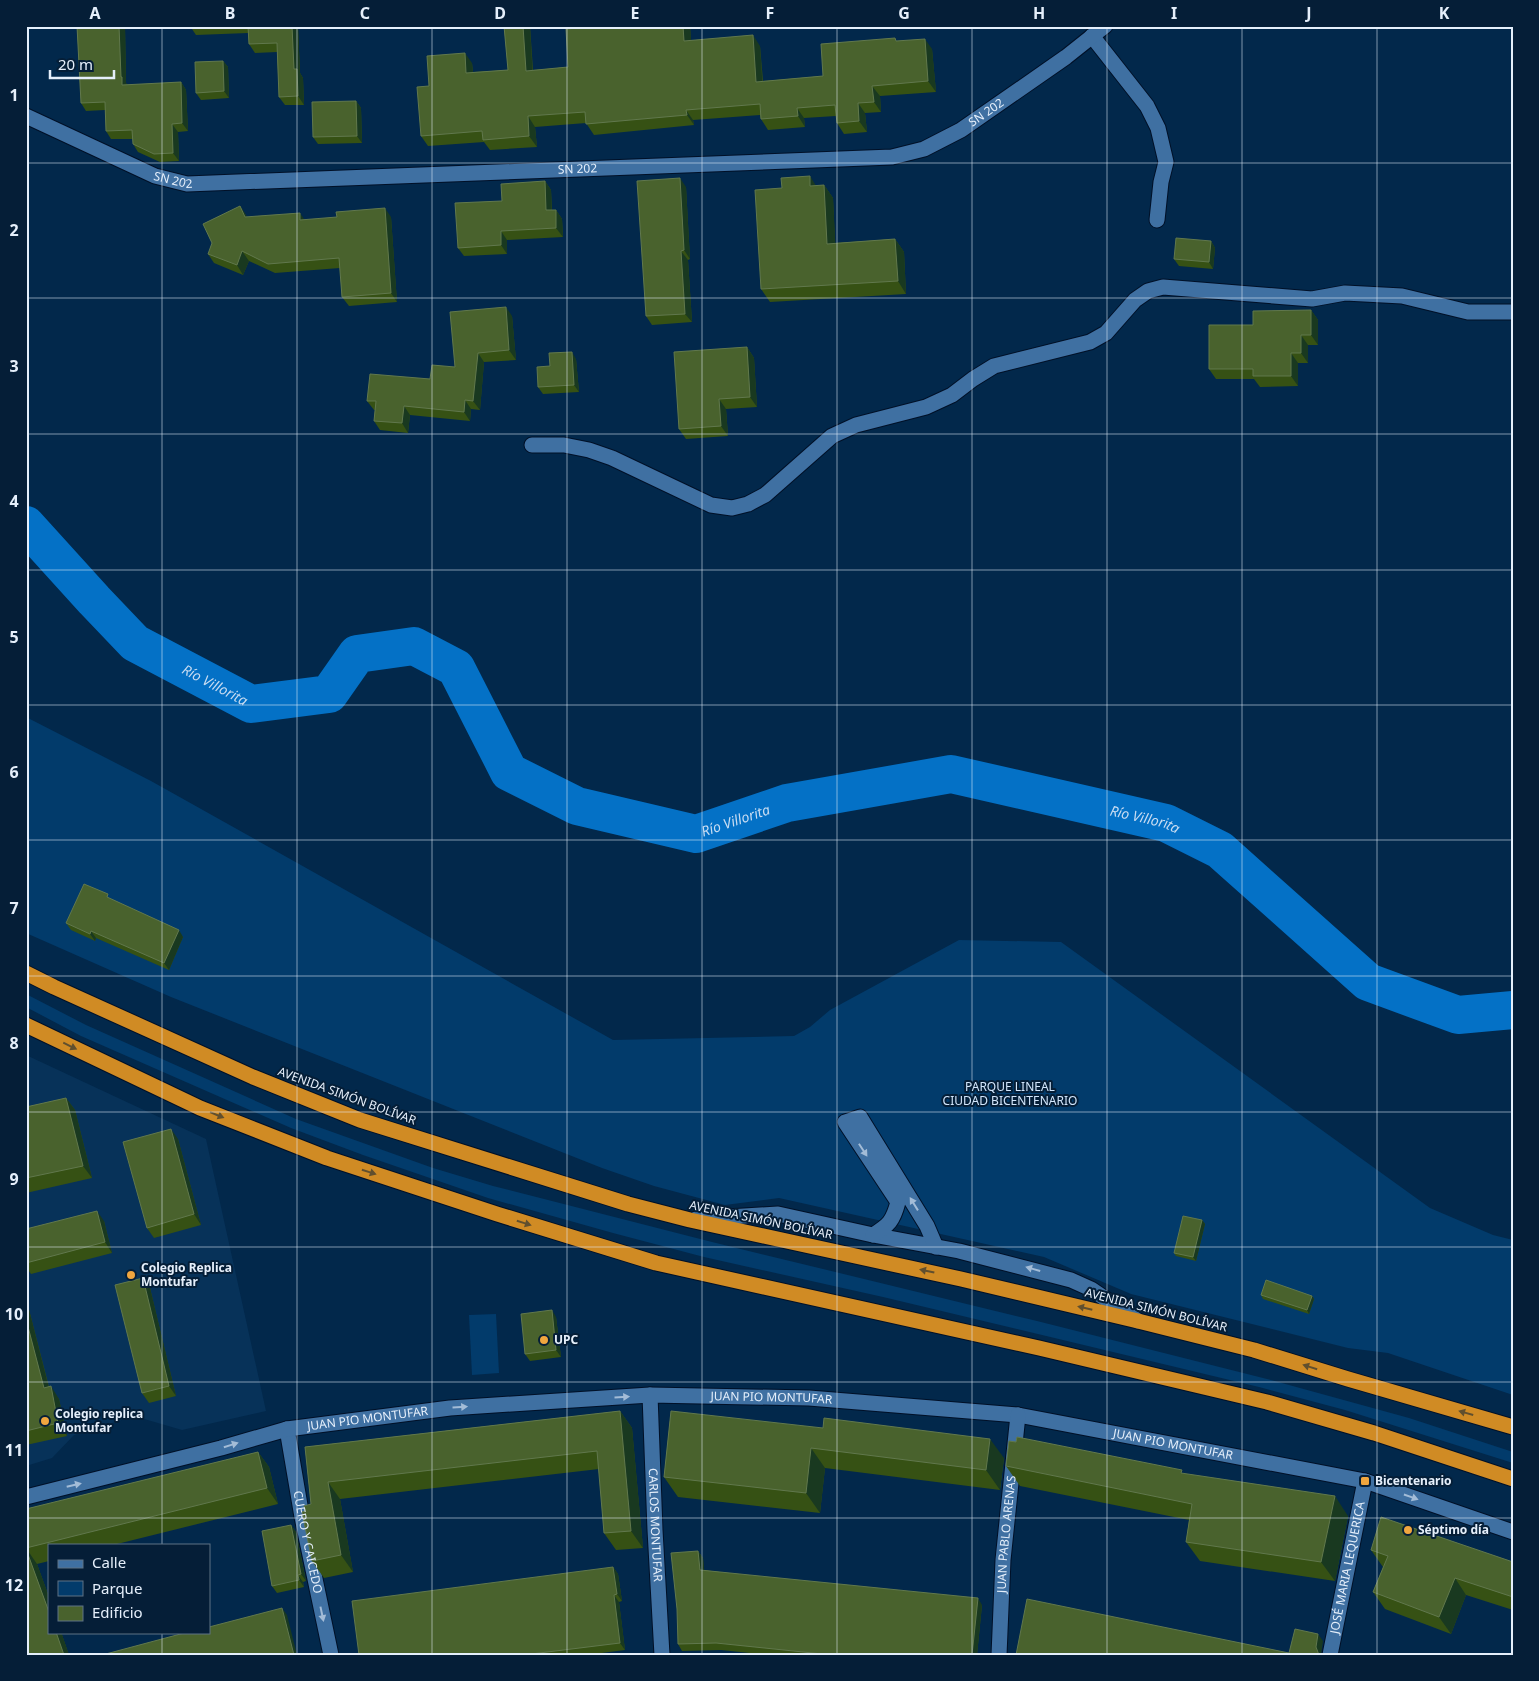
<svg xmlns="http://www.w3.org/2000/svg" width="1539" height="1681" font-family="'Noto Sans',sans-serif">
	<rect width="100%" height="100%" fill="#02284b"/>
	<path fill="#073259" d="M26,1055l180,84 60,272 -84,19 -48,-14 -60,19 -22,23 -26,8z"/>
	<g fill="#023b6b">
		<path d="M26,717l125,64 462,259 181,-4 16,-9 20,-17 129,-70 102,2 369,266 63,27 20,5v155l-125,-42 -40,-5 -217,-54 -87,-37 -265,-59 -54,7 -71,-19 -52,-18 -431,-171 -145,-64z"/>
		<path d="M26,994l60,31 210,94 137,49 60,18 219,56 325,79 230,58 142,39 104,34v11l-168,-53 -86,-23 -376,-90 -179,-40 -91,-24 -125,-35 -125,-43 -72,-27 -210,-92 -55,-29z"/>
		<path d="M496,1314l3,59 -27,2 -3,-60z"/>
	</g>
	<g fill="none" stroke-linecap="round" stroke-linejoin="round">
		<path stroke="#0471c6" stroke-width="38" id="s1" d="M26,525l68,75 41,43 116,61 78,-10 28,-40 57,-8 42,22 53,104 68,34 119,28 91,-31 164,-29 215,49 54,27 148,132 90,33 55,-5"/>
		<defs>
			<g id="street">
				<path d="M1092,36l55,70 11,22 8,34 -5,20 -4,38"/>
				<path id="s2" d="M26,116l129,60 32,8 705,-27 32,-8 37,-19 105,-73 39,-31"/>
				<path d="M532,445h32l25,5 23,8 99,47 21,3 16,-4 17,-9 67,-59 24,-11 70,-18 26,-12 21,-16 21,-13 96,-24 16,-9 29,-33 13,-9 15,-4 149,12 33,-6 57,3 66,16h45"/>
				<path d="M696,1219l82,-5 95,21 86,16 112,29 20,9 47,32"/>
				<path d="M873,1235c16,-10 20,-14 25,-33l-53,-80 15,-5 67,109 9,21"/>
				<path id="s3" d="M650,1395l5,135 7,125"/>
				<path id="s4" d="M287,1429l15,88 29,138"/>
				<path id="s5" d="M26,1497l195,-49 66,-19 163,-21 200,-13 159,3 209,17 347,66 148,51"/>
				<path id="s6" d="M999,1655l4,-95 15,-145"/>
				<path id="s7" d="M1330,1655l35,-174"/>
			</g>
			<g id="highway">
				<path d="M26,973l28,14 199,90 107,43 268,84 62,16 271,59 177,42 116,29 94,29 165,48"/>
				<path d="M26,1025l174,83 127,50 170,56 159,49 383,85 228,54 107,31 139,46"/>
			</g>
		</defs>
		<use href="#street" stroke="#001027" stroke-width="17"/>
		<use href="#highway" stroke="#001027" stroke-width="17"/>
		<use href="#street" stroke="#3f70a2" stroke-width="15"/>
		<use href="#highway" stroke="#d08b24" stroke-width="15"/>
	</g>
	<g fill="#365114">
		<path d="M77,26h48l1,57 1,2 54,-3 5,8 2,41 -10,1 1,29 -19,1 -22,-10 -5,-8v-5h-22l-5,-8 -1,-21 -19,1 -5,-8z"/>
		<path d="M190,26h108l2,47 3,5 1,27h-19l-6,-8 -2,-45 -22,1 -6,-9 -1,-11 -52,2z"/>
		<path d="M504,26h26l3,44 35,-3 122,-41 1,14 69,6 3,35 60,-5 74,-35 35,8 4,43 -56,4 1,16 -16,1 2,19 -23,2 -7,-11 -1,-7 -32,2 1,9 -37,3 -7,-11 -1,-4 -67,5 1,5 -100,10 -8,-12 -51,4 2,20 -47,3 -6,-8 -56,4 -7,-10 8,-50 43,-23 1,9 35,-2z"/>
		<path d="M223,61l5,6 1,31 -28,2 -5,-7z"/>
		<path d="M356,101l5,7 1,35 -44,1 -5,-7z"/>
		<path d="M545,181l6,9 1,20h4l6,9 1,18 -56,3v14l-43,2 -6,-8 44,-47z"/>
		<path d="M824,185l9,13 2,45 60,-4 9,13 2,42 -136,8 -9,-13 55,-103z"/>
		<path d="M686,187l4,72 -2,1 4,62 -40,3 -6,-9z"/>
		<path d="M240,206l7,11 57,3 87,-3 6,85 -48,4 -7,-9 -2,-29 -65,5 -26,-12 -6,14 -29,-12 -6,-9z"/>
		<path d="M1211,241l4,7 -2,21 -34,-3 -5,-7z"/>
		<path d="M1311,310l7,10v25h-10v18h-10v23l-38,1 -6,-8h-38l-7,-10 44,-44z"/>
		<path d="M512,316l4,44 -32,2 -4,48 -9,-1 -1,12 -60,-6 -2,18 -28,-3 -6,-9 1,-11h-1l-7,-9 63,-22 25,-12z"/>
		<path d="M747,347l7,11 3,49 -31,2 2,27 -42,3 -7,-10z"/>
		<path d="M576,359l3,33 -36,2 -5,-7 12,-21z"/>
		<path d="M111,899l72,38 -14,33 -73,-32 -1,3 -24,-11 -5,-7z"/>
		<path d="M66,1098l9,12 17,68 -66,15v-86z"/>
		<path d="M178,1139l23,86 -47,13 -7,-10z"/>
		<path d="M1202,1220l3,4 -9,37 -20,-5 -2,-3z"/>
		<path d="M104,1221l8,32 -81,21 -5,-7v-38z"/>
		<path d="M143,1278l7,10 26,108 -27,7 -7,-10z"/>
		<path d="M1261,1295l51,1 2,3 -5,15 -46,-15z"/>
		<path d="M26,1298l23,89 10,12 8,37 -41,9z"/>
		<path d="M556,1317l5,40 -31,4 -5,-7z"/>
		<path d="M620,1411l12,17 11,120 -27,2 -12,-17 -5,-64 -259,30 13,73 -29,6 -12,-17 -7,-50 6,-7 -6,-57z"/>
		<path d="M671,1411l333,47 -4,32 -175,-22 -5,45 -142,-16 -14,-20z"/>
		<path d="M258,1452l11,15 9,37 -165,41h-64v16l-12,3 12,33v35h12l8,23h-43v-146z"/>
		<path d="M1006,1466l178,8 164,42 -13,65 -135,-20 -14,-19 3,-22 -169,-34z"/>
		<path d="M291,1525l5,7 10,49 -3,1 1,5 -27,6 -5,-7z"/>
		<path d="M1371,1550l142,12v48l-47,-15 -15,39 -66,-25 -12,-17 10,-25z"/>
		<path d="M698,1551l5,7 1,12 278,35 -5,50h-208l-48,-5 -39,1 -4,-7z"/>
		<path d="M613,1567l5,7 4,27 -3,1 6,48 -39,5h-227z"/>
	</g>
	<g fill="#193920">
		<path d="M119,26h6l1,57 2,2h-6l-1,-8z"/>
		<path d="M292,26h6l2,47 3,5 1,27 -6,-9 -4,-27z"/>
		<path d="M523,26h7l3,55 -7,-10z"/>
		<path d="M683,26h7l2,25 -8,-10z"/>
		<path d="M753,35l7,11 3,46 -7,-10z"/>
		<path d="M925,39l7,10 4,43 -8,-11z"/>
		<path d="M465,53l7,10 2,20 -8,-10z"/>
		<path d="M223,61l5,6 1,31 -5,-7z"/>
		<path d="M181,82l5,8 2,41 -6,-8z"/>
		<path d="M872,86l8,10 1,16 -7,-10z"/>
		<path d="M356,101l5,7 1,35 -5,-7z"/>
		<path d="M858,103l7,10 2,19 -8,-11z"/>
		<path d="M797,108l7,10 1,9 -7,-11z"/>
		<path d="M686,110l7,10 1,5 -7,-10z"/>
		<path d="M528,116l7,11 2,20 -8,-11z"/>
		<path d="M172,124l6,8 1,29 -6,-8z"/>
		<path d="M810,176l8,13 -8,-3z"/>
		<path d="M680,178l6,9 4,72 -6,-9z"/>
		<path d="M545,181l6,9 1,29 -6,-9z"/>
		<path d="M824,185l9,13 3,58 -9,-12z"/>
		<path d="M240,206l6,9 5,11 -6,-9z"/>
		<path d="M385,208l6,9 6,85 -6,-9z"/>
		<path d="M556,210l6,9 1,18 -7,-9z"/>
		<path d="M300,213l6,9 -6,-2z"/>
		<path d="M501,231l6,9v14l-6,-9z"/>
		<path d="M895,239l9,13 2,42 -8,-13z"/>
		<path d="M1211,241l4,7 -2,21 -4,-7z"/>
		<path d="M242,251l7,10 -6,14 -6,-10z"/>
		<path d="M681,251l7,9 4,62 -7,-8z"/>
		<path d="M506,307l6,9 4,44 -7,-10z"/>
		<path d="M1311,310l7,10v25l-7,-10z"/>
		<path d="M1301,335l7,10v18l-7,-10z"/>
		<path d="M747,347l7,11 3,49 -7,-10z"/>
		<path d="M572,352l4,7 3,33 -5,-7z"/>
		<path d="M478,353l6,9 -4,48 -7,-9z"/>
		<path d="M1291,353l7,10v23l-7,-10z"/>
		<path d="M719,399l7,10 2,27 -7,-10z"/>
		<path d="M465,400l6,9 -1,12 -6,-9z"/>
		<path d="M404,406l6,9 -2,18 -6,-10z"/>
		<path d="M179,930l4,7 -14,33 -5,-7z"/>
		<path d="M91,931l5,7 -1,3 -5,-7z"/>
		<path d="M66,1098l9,12 17,68 -9,-12z"/>
		<path d="M171,1129l7,10 23,86 -7,-11z"/>
		<path d="M97,1211l7,10 8,32 -7,-11z"/>
		<path d="M1202,1220l3,4 -9,37 -3,-4z"/>
		<path d="M143,1278l7,10 26,108 -7,-10z"/>
		<path d="M1312,1296l2,3 -5,15 -2,-4z"/>
		<path d="M26,1298l26,102 -8,-12 -18,-69z"/>
		<path d="M552,1310l4,7 5,40 -5,-7z"/>
		<path d="M51,1386l8,13 8,37 -9,-13z"/>
		<path d="M620,1411l12,17 11,120 -12,-17z"/>
		<path d="M990,1439l14,19 -4,32 -14,-20z"/>
		<path d="M811,1448l14,20 -5,45 -14,-20z"/>
		<path d="M258,1452l11,15 9,37 -11,-16z"/>
		<path d="M328,1482l12,17 13,73 -12,-17z"/>
		<path d="M1335,1496l13,20 -13,65 -14,-19z"/>
		<path d="M291,1525l5,7 10,49 -5,-7z"/>
		<path d="M26,1548l11,16 12,33v15z"/>
		<path d="M698,1551l5,7 2,19 -5,-7z"/>
		<path d="M613,1567l5,7 4,27 -5,-7z"/>
		<path d="M298,1575l5,7 1,5 -5,-7z"/>
		<path d="M1455,1578l11,17 -15,39 -12,-17z"/>
		<path d="M614,1595l5,7 6,48 -5,-7z"/>
		<path d="M978,1598l4,7 -5,50h-5z"/>
		<path d="M282,1608l5,7 10,40h-3z"/>
		<path d="M56,1632h5l8,23h-5z"/>
		<path d="M1318,1634l5,7 -2,14h-3l-2,-8z"/>
	</g>
	<g fill="#49622d" stroke="#61784d">
		<path d="M77,26h42l2,51h1v8l59,-3 1,41 -10,1 1,29 -19,1 -21,-10 -1,-14 -26,1 -1,-29 -24,1z"/>
		<path d="M248,26h44l2,43h3l1,27 -19,1 -2,-54 -28,1z"/>
		<path d="M504,26h19l3,45 42,-4 -2,-38 36,-3h81l1,15 69,-6 3,47 67,-6 -2,-32 74,-6 1,3 29,-2 3,42 -56,5 2,16 -16,1 1,18 -22,2 -2,-18 -38,3 1,8 -37,3 -1,-15 -74,6 1,5 -101,9 -1,-12 -57,4 1,20 -46,4 -1,-9 -61,5 -4,-49 12,-1 -2,-30 38,-3 1,20 42,-3z"/>
		<path d="M223,61l1,30 -28,2 -1,-31z"/>
		<path d="M356,101l1,35 -44,1 -1,-35z"/>
		<path d="M810,176v10l14,-1 3,59 68,-5 3,42 -137,8 -6,-99 27,-2 -1,-10z"/>
		<path d="M680,178l4,72 -3,1 4,63 -39,2 -9,-135z"/>
		<path d="M545,181l1,29h10v18l-55,3v14l-43,3 -3,-45 47,-2 -1,-17z"/>
		<path d="M240,206l5,11 55,-4v7l37,-3 -1,-5 49,-4 6,85 -49,4 -3,-39 -71,6 -26,-13 -5,14 -29,-11 4,-11 -9,-19z"/>
		<path d="M1176,238l35,3 -2,21 -35,-3z"/>
		<path d="M506,307l3,43 -31,3 -5,48 -8,-1 -1,12 -60,-6 -2,17 -28,-2 2,-20h-9l3,-27 60,5 2,-14 23,2 -5,-55z"/>
		<path d="M1311,310v25h-10v18h-10v23h-38v-7h-44v-44h44v-14z"/>
		<path d="M747,347l3,50 -31,2 2,27 -42,3 -5,-77z"/>
		<path d="M572,352l2,33 -36,2 -1,-20 13,-1 -1,-13z"/>
		<path d="M84,884l24,10 -1,3 72,33 -15,33 -73,-32 -1,3 -24,-11z"/>
		<path d="M66,1098l17,68 -57,12v-71z"/>
		<path d="M171,1129l23,85 -47,14 -24,-86z"/>
		<path d="M97,1211l8,31 -79,21v-34z"/>
		<path d="M1183,1216l19,4 -9,37 -19,-4z"/>
		<path d="M143,1278l26,108 -27,7 -27,-108z"/>
		<path d="M1266,1280l46,16 -5,14 -46,-15z"/>
		<path d="M552,1310l4,40 -31,4 -4,-40z"/>
		<path d="M26,1319l18,69 7,-2 7,37 -32,8z"/>
		<path d="M620,1411l11,120 -27,2 -7,-82 -269,31 13,73 -29,6 -10,-49 3,-1 -1,-5 7,-2 -6,-57z"/>
		<path d="M671,1411l152,17 1,-10 166,21 -4,31 -175,-22 -5,45 -142,-16z"/>
		<path d="M1017,1437l165,33 -1,3 154,23 -14,66 -135,-20 6,-38 -186,-38 3,-25 7,1z"/>
		<path d="M258,1452l9,36 -241,60v-39z"/>
		<path d="M1381,1517l132,45v35l-58,-19 -16,39 -66,-25 15,-36 -17,-6z"/>
		<path d="M291,1525l10,49 -3,1 1,5 -27,6 -10,-55z"/>
		<path d="M26,1549l23,63v20h7l8,23h-38z"/>
		<path d="M698,1551l2,19 278,28 -6,57h-140l-116,-12 -38,1 -1,-35 -6,-56z"/>
		<path d="M613,1567l4,27 -3,1 6,48 -97,12h-164l-7,-54z"/>
		<path d="M1027,1599l262,54 6,-24 23,5 -2,13 3,8h-303z"/>
		<path d="M282,1608l12,47h-192l86,-23h21v-5z"/>
	</g>
	<defs><path id="oneway-solid" d="M-6-.8H1V-3.2L6.5 0L1 3.2V.8H-6Z" transform="scale(1.25)"/></defs>
	<g fill="#604f2e">
		<use href="#oneway-solid" transform="translate(70 1046) rotate(26)"/>
		<use href="#oneway-solid" transform="translate(217 1115) rotate(22)"/>
		<use href="#oneway-solid" transform="translate(369 1172) rotate(18)"/>
		<use href="#oneway-solid" transform="translate(524 1223) rotate(17)"/>
		<use href="#oneway-solid" transform="translate(927 1271) rotate(-168)"/>
		<use href="#oneway-solid" transform="translate(1085 1308) rotate(-167)"/>
		<use href="#oneway-solid" transform="translate(1310 1367) rotate(-163)"/>
		<use href="#oneway-solid" transform="translate(1466 1413) rotate(-164)"/>
	</g>
	<g fill="#a3bcd7">
		<use href="#oneway-solid" transform="translate(863 1150) rotate(57)"/>
		<use href="#oneway-solid" transform="translate(914 1204) rotate(-122)"/>
		<use href="#oneway-solid" transform="translate(1033 1269) rotate(-164)"/>
		<use href="#oneway-solid" transform="translate(622 1397) rotate(-3)"/>
		<use href="#oneway-solid" transform="translate(460 1407) rotate(-4)"/>
		<use href="#oneway-solid" transform="translate(231 1445) rotate(-17)"/>
		<use href="#oneway-solid" transform="translate(74 1485) rotate(-13)"/>
		<use href="#oneway-solid" transform="translate(1411 1497) rotate(19)"/>
		<use href="#oneway-solid" transform="translate(322 1614) rotate(78)"/>
	</g>
	<path fill="none" stroke="#e5effb" stroke-width="1" stroke-opacity="0.55" d="M162,26v1519M297,26v1629M432,26v1629M567,26v1629M702,26v1629M837,26v1629M972,26v1629M1107,26v1629M1242,26v1629M1377,26v1629M26,163h1487M26,298h1487M26,434h1487M26,570h1487M26,705h1487M26,840h1487M26,976h1487M26,1112h1487M26,1247h1487M26,1382h1487M26,1518h1487M162,1632v23"/>
	<g fill="#f0a63f" stroke="#051e37" stroke-width="2">
		<circle cx="131" cy="1275" r="5"/>
		<circle cx="544" cy="1340" r="5"/>
		<circle cx="45" cy="1421" r="5"/>
		<rect x="1360" y="1476" width="10" height="10" rx="2.5"/>
		<circle cx="1408" cy="1530" r="5"/>
	</g>
	<g text-anchor="middle" stroke-width="4" stroke-linejoin="round" paint-order="stroke">
		<g font-size="12" fill="#e5effb" stroke="#051e37">
			<text dy="4" stroke="none"><textPath href="#s2" startOffset="986">SN 202</textPath></text>
			<text dy="4" stroke="none"><textPath href="#s2" startOffset="566">SN 202</textPath></text>
			<text dy="4" stroke="none"><textPath href="#s2" startOffset="161">SN 202</textPath></text>
			<text transform="translate(347 1096) rotate(20)" y="4">AVENIDA SIMÓN BOLÍVAR</text>
			<text transform="translate(761 1220) rotate(12)" y="4">AVENIDA SIMÓN BOLÍVAR</text>
			<text transform="translate(1156 1310) rotate(14)" y="4">AVENIDA SIMÓN BOLÍVAR</text>
			<text dy="4" stroke="none"><textPath href="#s5" startOffset="756">JUAN PIO MONTUFAR</textPath></text>
			<text dy="4" stroke="none"><textPath href="#s5" startOffset="351">JUAN PIO MONTUFAR</textPath></text>
			<text dy="4" stroke="none"><textPath href="#s5" startOffset="1161">JUAN PIO MONTUFAR</textPath></text>
			<text dy="4" stroke="none"><textPath href="#s3" startOffset="130">CARLOS MONTUFAR</textPath></text>
			<text dy="4" stroke="none"><textPath href="#s6" startOffset="121">JUAN PABLO ARENAS</textPath></text>
			<text dy="4" stroke="none"><textPath href="#s4" startOffset="115">CUERO Y CAICEDO</textPath></text>
			<text dy="4" stroke="none"><textPath href="#s7" startOffset="89">JOSÉ MARIA LEQUERICA</textPath></text>
		</g>
		<g font-size="12" fill="#d2e6fc" stroke="#051e37">
			<text x="1010" y="1091">PARQUE LINEAL<tspan x="1010" dy="14">CIUDAD BICENTENARIO</tspan></text>
		</g>
		<g font-size="12" font-weight="bold" fill="#e5effb" stroke="#051e37" text-anchor="start">
			<text x="141" y="1272">Colegio Replica<tspan x="141" dy="14">Montufar</tspan></text>
			<text x="554" y="1344">UPC</text>
			<text x="55" y="1418">Colegio replica<tspan x="55" dy="14">Montufar</tspan></text>
			<text x="1375" y="1485">Bicentenario</text>
			<text x="1418" y="1534">Séptimo día</text>
		</g>
		<g font-size="14" font-style="italic" fill="#c8dcf2" stroke="#051e37">
			<text dy="5" stroke="none"><textPath href="#s1" startOffset="251">Río Villorita</textPath></text>
			<text dy="5" stroke="none"><textPath href="#s1" startOffset="881">Río Villorita</textPath></text>
			<text dy="5" stroke="none"><textPath href="#s1" startOffset="1301">Río Villorita</textPath></text>
		</g>
	</g>
	<rect width="1539" height="1681" fill="none" stroke="#051e37" stroke-width="55"/>
	<rect x="48" y="1544" width="162" height="90" fill="#051e37" stroke="#5f7285"/>
	<rect x="58" y="1560" width="25" height="8" fill="#3f70a2" stroke="#5f7285"/>
	<text x="92" y="1568" font-size="15" fill="#e5effb">Calle</text>
	<rect x="58" y="1581" width="25" height="15" fill="#023b6b" stroke="#5f7285"/>
	<text x="92" y="1594" font-size="15" fill="#e5effb">Parque</text>
	<rect x="58" y="1606" width="25" height="15" fill="#49622d" stroke="#5f7285"/>
	<text x="92" y="1618" font-size="15" fill="#e5effb">Edificio</text>
	<path d="M50 70v8h64v-8" fill="none" stroke="#e5effb" stroke-width="2.5"/>
	<text x="58" y="70" font-size="15" fill="#e5effb" stroke="#051e37" stroke-width="4" paint-order="stroke">20 m</text>
	<rect x="28" y="28" width="1484" height="1626" fill="none" stroke="#e5effb" stroke-width="2"/>
	<g font-size="16" text-anchor="middle" font-weight="bold" fill="#e5effb">
		<text x="95" y="19">A</text>
		<text x="230" y="19">B</text>
		<text x="365" y="19">C</text>
		<text x="500" y="19">D</text>
		<text x="635" y="19">E</text>
		<text x="770" y="19">F</text>
		<text x="904" y="19">G</text>
		<text x="1039" y="19">H</text>
		<text x="1174" y="19">I</text>
		<text x="1309" y="19">J</text>
		<text x="1444" y="19">K</text>
		<text x="14" y="101">1</text>
		<text x="14" y="236">2</text>
		<text x="14" y="372">3</text>
		<text x="14" y="507">4</text>
		<text x="14" y="643">5</text>
		<text x="14" y="778">6</text>
		<text x="14" y="914">7</text>
		<text x="14" y="1049">8</text>
		<text x="14" y="1185">9</text>
		<text x="14" y="1320">10</text>
		<text x="14" y="1456">11</text>
		<text x="14" y="1591">12</text>
	</g>
</svg>
